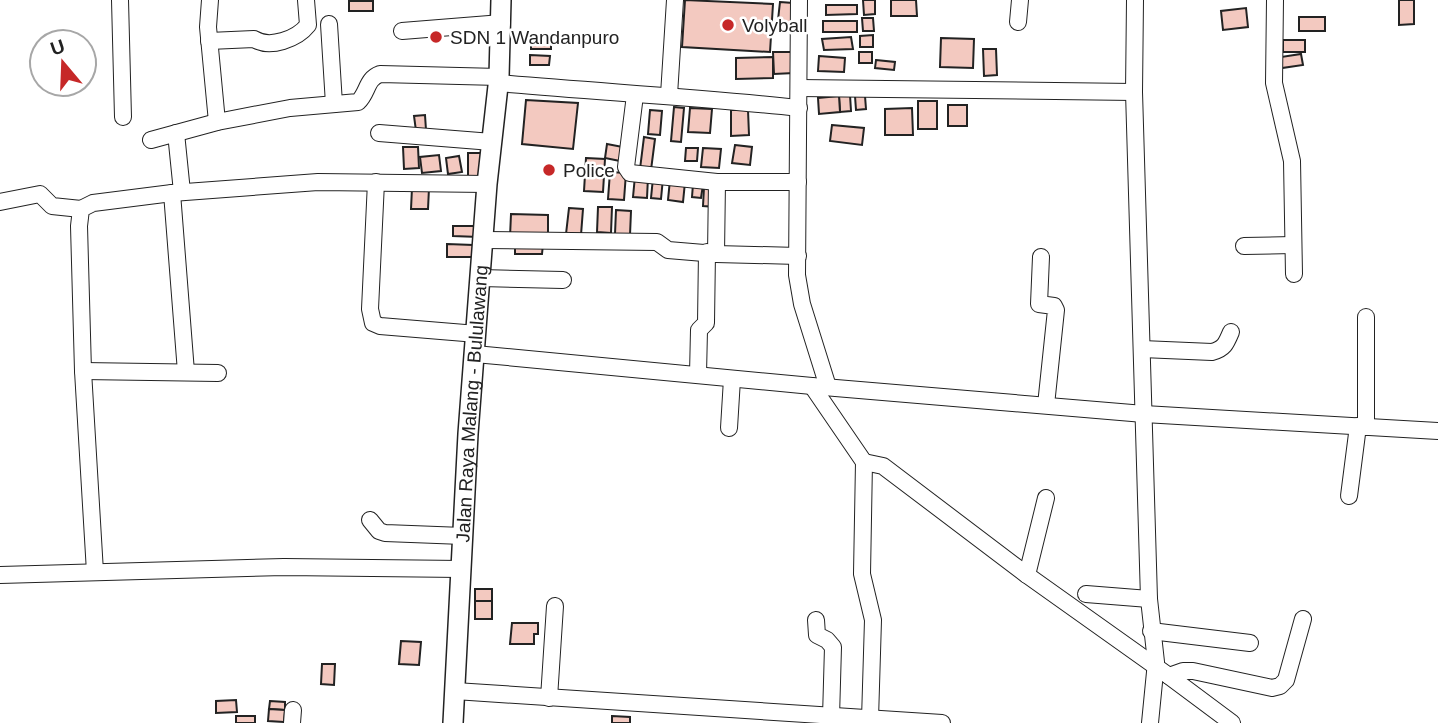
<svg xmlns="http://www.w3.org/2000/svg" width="1438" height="723" font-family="Arial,sans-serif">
	<rect width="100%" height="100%" fill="#fff"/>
	<g fill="#f3c9c0" stroke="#222" stroke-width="2">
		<path d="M685,0l88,4 -3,48 -88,-5z"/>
		<path d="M863,0h12v14l-11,1z"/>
		<path d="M891,0h25l1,16h-26z"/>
		<path d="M1399,0h15v24l-15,1z"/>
		<rect x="349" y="1" width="24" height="10"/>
		<path d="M780,2l13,1 -2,27 -14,-1z"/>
		<path d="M826,5h31v9l-31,1z"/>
		<path d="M1246,8l2,19 -25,3 -2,-19z"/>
		<rect x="1299" y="17" width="26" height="14"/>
		<path d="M862,18h11l1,13h-11z"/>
		<rect x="823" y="21" width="34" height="11"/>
		<path d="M873,35v12h-13v-11z"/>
		<path d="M851,37l2,12 -29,1 -2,-11z"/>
		<path d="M941,38l33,1 -1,29 -33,-1z"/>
		<rect x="1283" y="40" width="22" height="12"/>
		<rect x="531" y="42" width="20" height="7"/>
		<path d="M983,49h13l1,26 -13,1z"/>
		<path d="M773,52h20l1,21 -20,1z"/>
		<rect x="859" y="52" width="13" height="11"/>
		<path d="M1301,54l2,11 -21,3 -1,-11z"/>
		<path d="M530,55l20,1 -1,9h-19z"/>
		<path d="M819,56l26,2 -1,14 -26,-1z"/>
		<path d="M773,57v21l-37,1v-21z"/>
		<path d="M876,60l19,2 -1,8 -19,-2z"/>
		<path d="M850,95l1,16 -11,1 -1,-16z"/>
		<path d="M839,96l1,16 -21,2 -1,-16z"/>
		<path d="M855,96h10l1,13 -10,1z"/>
		<path d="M526,100l52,3 -5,46 -51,-5z"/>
		<rect x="918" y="101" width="19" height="28"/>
		<rect x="948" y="105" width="19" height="21"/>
		<path d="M674,107l10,1 -3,34 -10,-1z"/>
		<path d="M690,108l22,1 -2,24 -22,-1z"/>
		<path d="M912,108l1,27h-28v-26z"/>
		<path d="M650,110l12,1 -2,24 -12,-1z"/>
		<path d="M731,110h17l1,25 -18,1z"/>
		<path d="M425,115l1,15 -10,1 -2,-15z"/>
		<path d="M832,125l32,3 -2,17 -32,-4z"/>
		<path d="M644,137l11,2 -4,31 -11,-1z"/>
		<path d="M607,144l21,4 -3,14 -20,-4z"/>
		<path d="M735,145l17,2 -2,18 -18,-2z"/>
		<path d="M403,147h15l1,21 -15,1z"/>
		<path d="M686,148h12l-1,13h-12z"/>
		<path d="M703,148l18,1 -2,19 -18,-1z"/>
		<rect x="468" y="153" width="15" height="24"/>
		<path d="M439,155l2,16 -19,2 -2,-16z"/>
		<path d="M459,156l3,16 -14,2 -2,-16z"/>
		<path d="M586,158l19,1 -2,33 -19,-1z"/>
		<path d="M610,172l16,1 -2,27 -16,-1z"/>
		<path d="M635,176l13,1 -1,21 -14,-1z"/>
		<path d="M653,178h10l-2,21 -10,-1z"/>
		<path d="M670,180l15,2 -2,20 -15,-2z"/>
		<path d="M693,184l10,1 -2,13 -9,-1z"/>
		<path d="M704,187l13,1 -1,19 -13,-1z"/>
		<path d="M412,188h17l-1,21h-17z"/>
		<path d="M598,207h14l-1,26 -14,-1z"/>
		<path d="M569,208l14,1 -2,26 -15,-1z"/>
		<path d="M616,210l15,1 -1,24 -15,-1z"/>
		<path d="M511,214l37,1v23l-38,-1z"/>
		<path d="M453,226h27l-1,11 -26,-1z"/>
		<path d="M447,244l26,1v12h-26z"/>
		<path d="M515,244h28l-1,10h-27z"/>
		<rect x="475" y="589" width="17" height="12"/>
		<rect x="475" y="601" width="17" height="18"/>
		<path d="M512,623h26v11h-4v10h-24z"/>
		<path d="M401,641l20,1 -2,23 -20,-1z"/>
		<path d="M322,664h13l-1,21 -13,-1z"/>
		<path d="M236,700l1,12 -21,1v-12z"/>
		<path d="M270,701l15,1v8l-16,-1z"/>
		<path d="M269,709l16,1 -1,12 -16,-1z"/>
		<rect x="236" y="716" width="19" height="7"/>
		<path d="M612,716l18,1v6h-18z"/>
	</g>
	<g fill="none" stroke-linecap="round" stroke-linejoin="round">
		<defs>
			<g id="minor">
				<path d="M120,0l3,117"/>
				<path d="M210,0l-2,27 9,95"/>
				<path d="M799,0l-2,275 5,29 26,83"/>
				<path d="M1135,0l-1,92 15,507 7,63 -6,61"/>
				<path d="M1275,0l-1,83 18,78 2,113"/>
				<path d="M1018,22l2,-22"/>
				<path d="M329,24l5,80"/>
				<path d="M402,31l100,-8"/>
				<path d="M209,41l45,-2c16,10 43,0 54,-14l-2,-25"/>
				<path d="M498,83c101,9 201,14 301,25"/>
				<path d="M799,88l335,4"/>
				<path d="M635,95l-9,72 4,6 87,9h81"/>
				<path d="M669,95l6,-95"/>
				<path d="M176,133l6,59"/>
				<path d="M379,133l113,9"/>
				<path d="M151,140l66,-18 73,-14 68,-6c10,-9 8,-23 22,-28l119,3"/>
				<path d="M376,182l-6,127 3,14 7,3 97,8"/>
				<path d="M172,193l14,179"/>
				<path d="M0,202l40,-8 12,12 29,3"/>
				<path d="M484,240l173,2 11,8 48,4 82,2"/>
				<path d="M1244,246l49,-1"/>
				<path d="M716,254l1,-72"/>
				<path d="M1041,257l-2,47 15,2 2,4 -10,95"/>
				<path d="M481,278l82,2"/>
				<path d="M1366,317v110"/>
				<path d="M1142,349l70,3c12,-3 14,-8 19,-20"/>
				<path d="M475,354l337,32 332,28 294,17"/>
				<path d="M83,371l135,2"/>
				<path d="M698,374l1,-44 7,-7 1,-71"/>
				<path d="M812,386l52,76 -2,112 11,46 -3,99"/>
				<path d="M729,428l3,-49"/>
				<path d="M864,462l19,4 144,109 142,101 14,-5h10l79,17 8,-2 6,-6 17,-61"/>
				<path d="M1349,496l9,-70"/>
				<path d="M370,520l9,11 6,2 78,3"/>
				<path d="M95,572l-12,-201 -4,-145 2,-17 12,-6 79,-10 146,-11 169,2"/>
				<path d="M0,575l284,-8 177,2"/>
				<path d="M1027,575l19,-77"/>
				<path d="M1086,594l63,5"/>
				<path d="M816,620l1,15 10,5 6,7 -2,70"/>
				<path d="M1151,631l99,12"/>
				<path d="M1169,676l63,47"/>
				<path d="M455,691l487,32"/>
				<path d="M549,698l6,-92"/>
				<path d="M292,723l1,-13"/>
			</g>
			<g id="major">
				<path id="s1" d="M453,723l15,-289 19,-250 12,-107 2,-77"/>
			</g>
		</defs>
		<use href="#minor" stroke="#222" stroke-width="18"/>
		<use href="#major" stroke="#222" stroke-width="22"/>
		<use href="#minor" stroke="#fff" stroke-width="16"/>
		<use href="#major" stroke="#fff" stroke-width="19"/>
	</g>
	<g fill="#c62828" stroke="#fff" stroke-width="2.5">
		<circle cx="728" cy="25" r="7"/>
		<circle cx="436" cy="37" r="7"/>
		<circle cx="549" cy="170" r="7"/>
	</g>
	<g text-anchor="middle" stroke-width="5" stroke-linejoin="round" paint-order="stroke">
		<g font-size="19" fill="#222" stroke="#fff" text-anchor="start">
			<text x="742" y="32">Volyball</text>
			<text x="450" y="44">SDN 1 Wandanpuro</text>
			<text x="563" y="177">Police</text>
		</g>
		<g font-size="19" fill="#222" stroke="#fff">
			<text dy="7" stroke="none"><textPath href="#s1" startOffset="320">Jalan Raya Malang - Bululawang</textPath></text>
		</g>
	</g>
	<g transform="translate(63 63) rotate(341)"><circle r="33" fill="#ffffff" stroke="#a7a7a7" stroke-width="2"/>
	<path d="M0-5L12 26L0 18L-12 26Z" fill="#c62828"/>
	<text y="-10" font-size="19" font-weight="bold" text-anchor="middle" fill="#222222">U</text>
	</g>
</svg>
